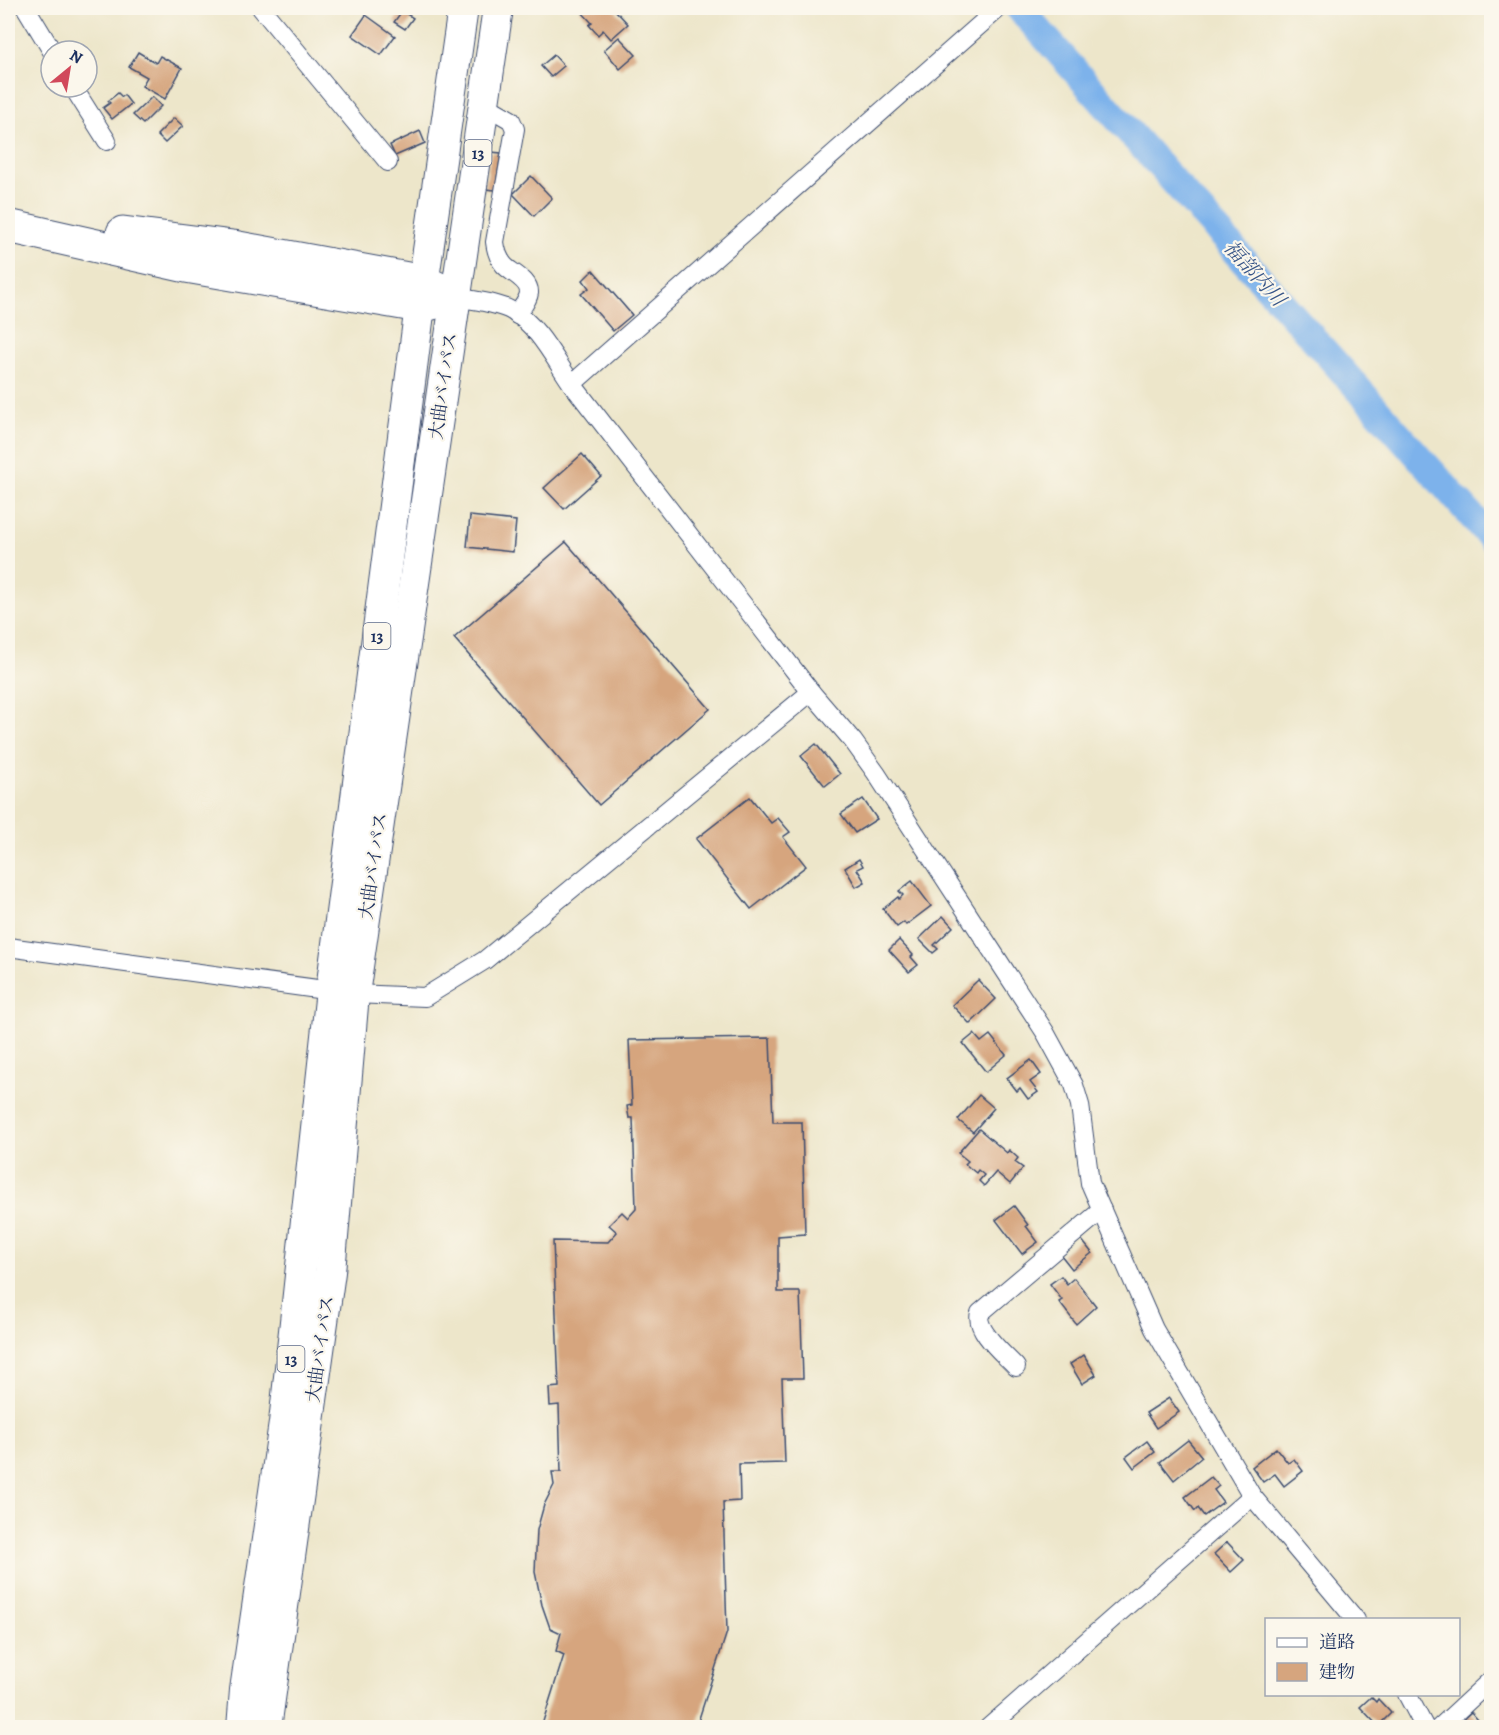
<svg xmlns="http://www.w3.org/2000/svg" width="1499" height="1735" font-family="Alegreya,'Noto Serif JP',serif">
	<rect width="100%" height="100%" fill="#fbf7ec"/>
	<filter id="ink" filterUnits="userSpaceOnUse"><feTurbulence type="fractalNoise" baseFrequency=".0167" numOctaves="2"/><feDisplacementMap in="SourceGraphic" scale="12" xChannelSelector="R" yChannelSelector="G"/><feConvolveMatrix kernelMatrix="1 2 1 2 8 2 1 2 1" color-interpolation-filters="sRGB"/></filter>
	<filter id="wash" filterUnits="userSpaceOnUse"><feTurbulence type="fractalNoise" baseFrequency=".008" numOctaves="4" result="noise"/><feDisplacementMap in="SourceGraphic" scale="24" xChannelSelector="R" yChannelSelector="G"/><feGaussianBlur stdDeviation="1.35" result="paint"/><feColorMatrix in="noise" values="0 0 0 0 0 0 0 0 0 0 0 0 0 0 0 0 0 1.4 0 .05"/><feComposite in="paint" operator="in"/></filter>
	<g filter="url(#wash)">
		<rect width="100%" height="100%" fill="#ede6ca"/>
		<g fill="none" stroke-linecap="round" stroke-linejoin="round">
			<path stroke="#7db2eb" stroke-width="28" d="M1019,8l473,531"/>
		</g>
		<g id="blocks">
			<g fill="#d6a57e">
				<path d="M584,8h29l15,16 -17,15 -8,-9 -5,5 -9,-10 3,-2 -12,-13z"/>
				<path d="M402,11l11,7 -8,11 -11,-7z"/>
				<path d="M366,15l29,21 -14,19 -29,-20z"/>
				<path d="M619,37l17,18 -16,14 -16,-19z"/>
				<path d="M138,52l18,11 4,-7 22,12 -17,31 -23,-13 5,-9 -18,-10z"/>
				<path d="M554,55l10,11 -13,11 -10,-11z"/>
				<path d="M118,93l4,4 2,-2 7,9 -19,15 -9,-11 7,-5 -2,-2z"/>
				<path d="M152,97l9,9 -18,18 -10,-9z"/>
				<path d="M174,118l9,8 -18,17 -8,-8z"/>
				<path d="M420,131l5,12 -30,13 -5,-11z"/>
				<path d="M491,152l10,1 -6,37 -10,-1z"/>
				<path d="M531,176l21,22 -18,18 -21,-22z"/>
				<path d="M593,270l39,45 -19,16 -32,-37 8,-6 -6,-8z"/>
				<path d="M582,454l19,22 -37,33 -20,-21z"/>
				<path d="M470,516l46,5 -3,31 -46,-5z"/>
				<path d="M566,542l144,167 -111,96 -145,-167z"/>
				<path d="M816,744l24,30 -15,12 -24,-30z"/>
				<path d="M750,797l21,26 7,-5 12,14 -7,5 23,29 -55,43 -55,-70z"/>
				<path d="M863,799l14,20 -22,14 -14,-19z"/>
				<path d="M859,859l4,7 -6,3 8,13 -9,5 -11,-19z"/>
				<path d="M912,881l19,25 -25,19 -2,-3 -7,5 -14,-18 15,-12 1,2 4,-4 -4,-4z"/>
				<path d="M943,916l10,11 -19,18 4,4 -5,4 -14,-14z"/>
				<path d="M899,940l14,15 -2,2 7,8 -9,7 -20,-22z"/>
				<path d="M978,980l18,19 -26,25 -18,-19z"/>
				<path d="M974,1034l7,8 9,-7 16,20 -20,17 -23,-29z"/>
				<path d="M770,1038l3,84h29l3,112 -27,2v56h22l3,86h-21l3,85 -46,1 1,37 -17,1 4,130 -31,96h-155l23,-73 -8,-4 5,-18 -11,-5 -8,-23 -7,-33 2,-42 7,-25 10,-20 -2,-13h9l-2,-67 -9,1 -1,-18 10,-1 -6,-146 55,1 9,-10 -8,-7 13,-13 6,6 8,-9 -3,-91h-4l-2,-12 5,-1 -3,-65z"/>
				<path d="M1031,1060l10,14 -11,8 8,10 -10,7 -8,-11 -3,3 -10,-13z"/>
				<path d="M979,1095l15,13 -21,24 -15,-12z"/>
				<path d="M979,1129l28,24 2,-3 9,8 -3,4 8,6 -13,16 -14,-12 -12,14 -5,-5 5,-6 -6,-5 -2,3 -11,-9 3,-3 -10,-8z"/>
				<path d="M1014,1206l14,19 -2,1 12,16 -16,12 -26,-34z"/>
				<path d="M1081,1239l11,14 -20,16 -11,-14z"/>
				<path d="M1061,1276l6,8 7,-6 22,28 -20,18 -17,-22 3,-2 -12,-16z"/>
				<path d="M1084,1355l12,20 -14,9 -12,-20z"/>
				<path d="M1169,1398l10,14 -23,16 -10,-15z"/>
				<path d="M1188,1440l14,17 -28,23 -14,-18z"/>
				<path d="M1147,1441l8,11 -21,16 -8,-11z"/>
				<path d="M1276,1448l12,15 6,-4 9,12 -19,15 -9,-12 -12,8 -11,-15z"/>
				<path d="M1211,1477l8,9 -5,4 9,12 -19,14 -6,-8 -3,3 -10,-14z"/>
				<path d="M1227,1542l17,18 -13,12 -17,-18z"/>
				<path d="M1371,1697l5,5 2,-3 13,14 -13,13 -18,-19z"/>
				<path d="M1471,1712l14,16h-22l-4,-5z"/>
			</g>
		</g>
	</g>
	<g filter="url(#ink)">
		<use href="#blocks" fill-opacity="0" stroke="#3a4a6e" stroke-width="1.5"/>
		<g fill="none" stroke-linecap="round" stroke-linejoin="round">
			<defs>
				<g id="minor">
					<path d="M26,8l26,43"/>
					<path d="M261,8l127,154"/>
					<path d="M73,87l34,54"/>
					<path d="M485,105l26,15 4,9 -20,113c1,8 3,16 9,23 7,8 26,15 25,28 -1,8 -8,15 -12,22"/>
					<path d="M456,297c18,4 40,5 56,14 26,14 43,49 60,73l239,308 42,49 23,32 169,259 29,53 6,20 10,78 64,146 98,167 104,124"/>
					<path d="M572,384l427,-376"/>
					<path d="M8,947l346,47 71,3 60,-37 326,-268"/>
					<path d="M1016,1367c-11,-12 -42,-37 -36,-54l122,-103"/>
					<path d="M1407,1694l18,34"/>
					<path d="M988,1728l264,-232"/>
					<path d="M1439,1728l53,-49"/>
				</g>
				<g id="trunk">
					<path d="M242,1728l3,-38 39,-267 47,-433 89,-684 43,-298"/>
					<path d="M266,1728l64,-456 24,-278 144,-986"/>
				</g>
				<g id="motorway">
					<path d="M8,226l178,40 234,40 36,-9"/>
					<path d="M123,233l110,14 191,35 32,15"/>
				</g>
			</defs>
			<use href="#minor" stroke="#3a4a6e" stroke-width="20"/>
			<use href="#trunk" stroke="#3a4a6e" stroke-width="32"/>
			<use href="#motorway" stroke="#3a4a6e" stroke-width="35"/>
			<use href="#minor" stroke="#fff" stroke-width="18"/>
			<use href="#trunk" stroke="#fff" stroke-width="30"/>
			<use href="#motorway" stroke="#fff" stroke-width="33"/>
		</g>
	</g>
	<g text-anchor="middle" stroke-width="4.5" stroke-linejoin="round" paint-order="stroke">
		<g fill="#fbf7ec" stroke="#5e6b89" stroke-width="1.5">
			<rect x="464.5" y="140" width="27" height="26" rx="4.5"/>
			<rect x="363.5" y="623" width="27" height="26" rx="4.5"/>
			<rect x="277.5" y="1346" width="27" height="26" rx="4.5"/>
		</g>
		<g font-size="16" font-weight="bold" fill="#1b2f5e">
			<text x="478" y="159">13</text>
			<text x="377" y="642">13</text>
			<text x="291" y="1365">13</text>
		</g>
		<g font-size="18" fill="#1b2f5e" stroke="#fbf7ec">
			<text transform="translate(443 386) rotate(-82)" y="6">大曲バイパス</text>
			<text transform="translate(373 866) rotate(-82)" y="6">大曲バイパス</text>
			<text transform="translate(320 1349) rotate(-82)" y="6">大曲バイパス</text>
		</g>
		<g font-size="20" font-style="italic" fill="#385688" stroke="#fbf7ec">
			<text transform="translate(1255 273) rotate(48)" y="7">福部内川</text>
		</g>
	</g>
	<rect width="1499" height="1735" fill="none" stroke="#fbf7ec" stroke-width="30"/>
	<rect x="1265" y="1618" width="195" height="78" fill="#fbf7ec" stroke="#a1a7b3" stroke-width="1.5"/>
	<rect x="1277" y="1638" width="30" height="9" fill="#ffffff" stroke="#a1a7b3" stroke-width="1.5"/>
	<text x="1319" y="1648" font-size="18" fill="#1b2f5e">道路</text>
	<rect x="1277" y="1663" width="30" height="18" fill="#d6a57e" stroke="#a1a7b3" stroke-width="1.5"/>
	<text x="1319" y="1678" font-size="18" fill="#1b2f5e">建物</text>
	<g transform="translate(69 69) rotate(30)"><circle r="28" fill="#fbf7ec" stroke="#a1a7b3" stroke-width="1.5"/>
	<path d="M0-4.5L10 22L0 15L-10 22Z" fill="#d1495b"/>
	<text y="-9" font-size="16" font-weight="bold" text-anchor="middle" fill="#1b2f5e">N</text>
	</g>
</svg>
